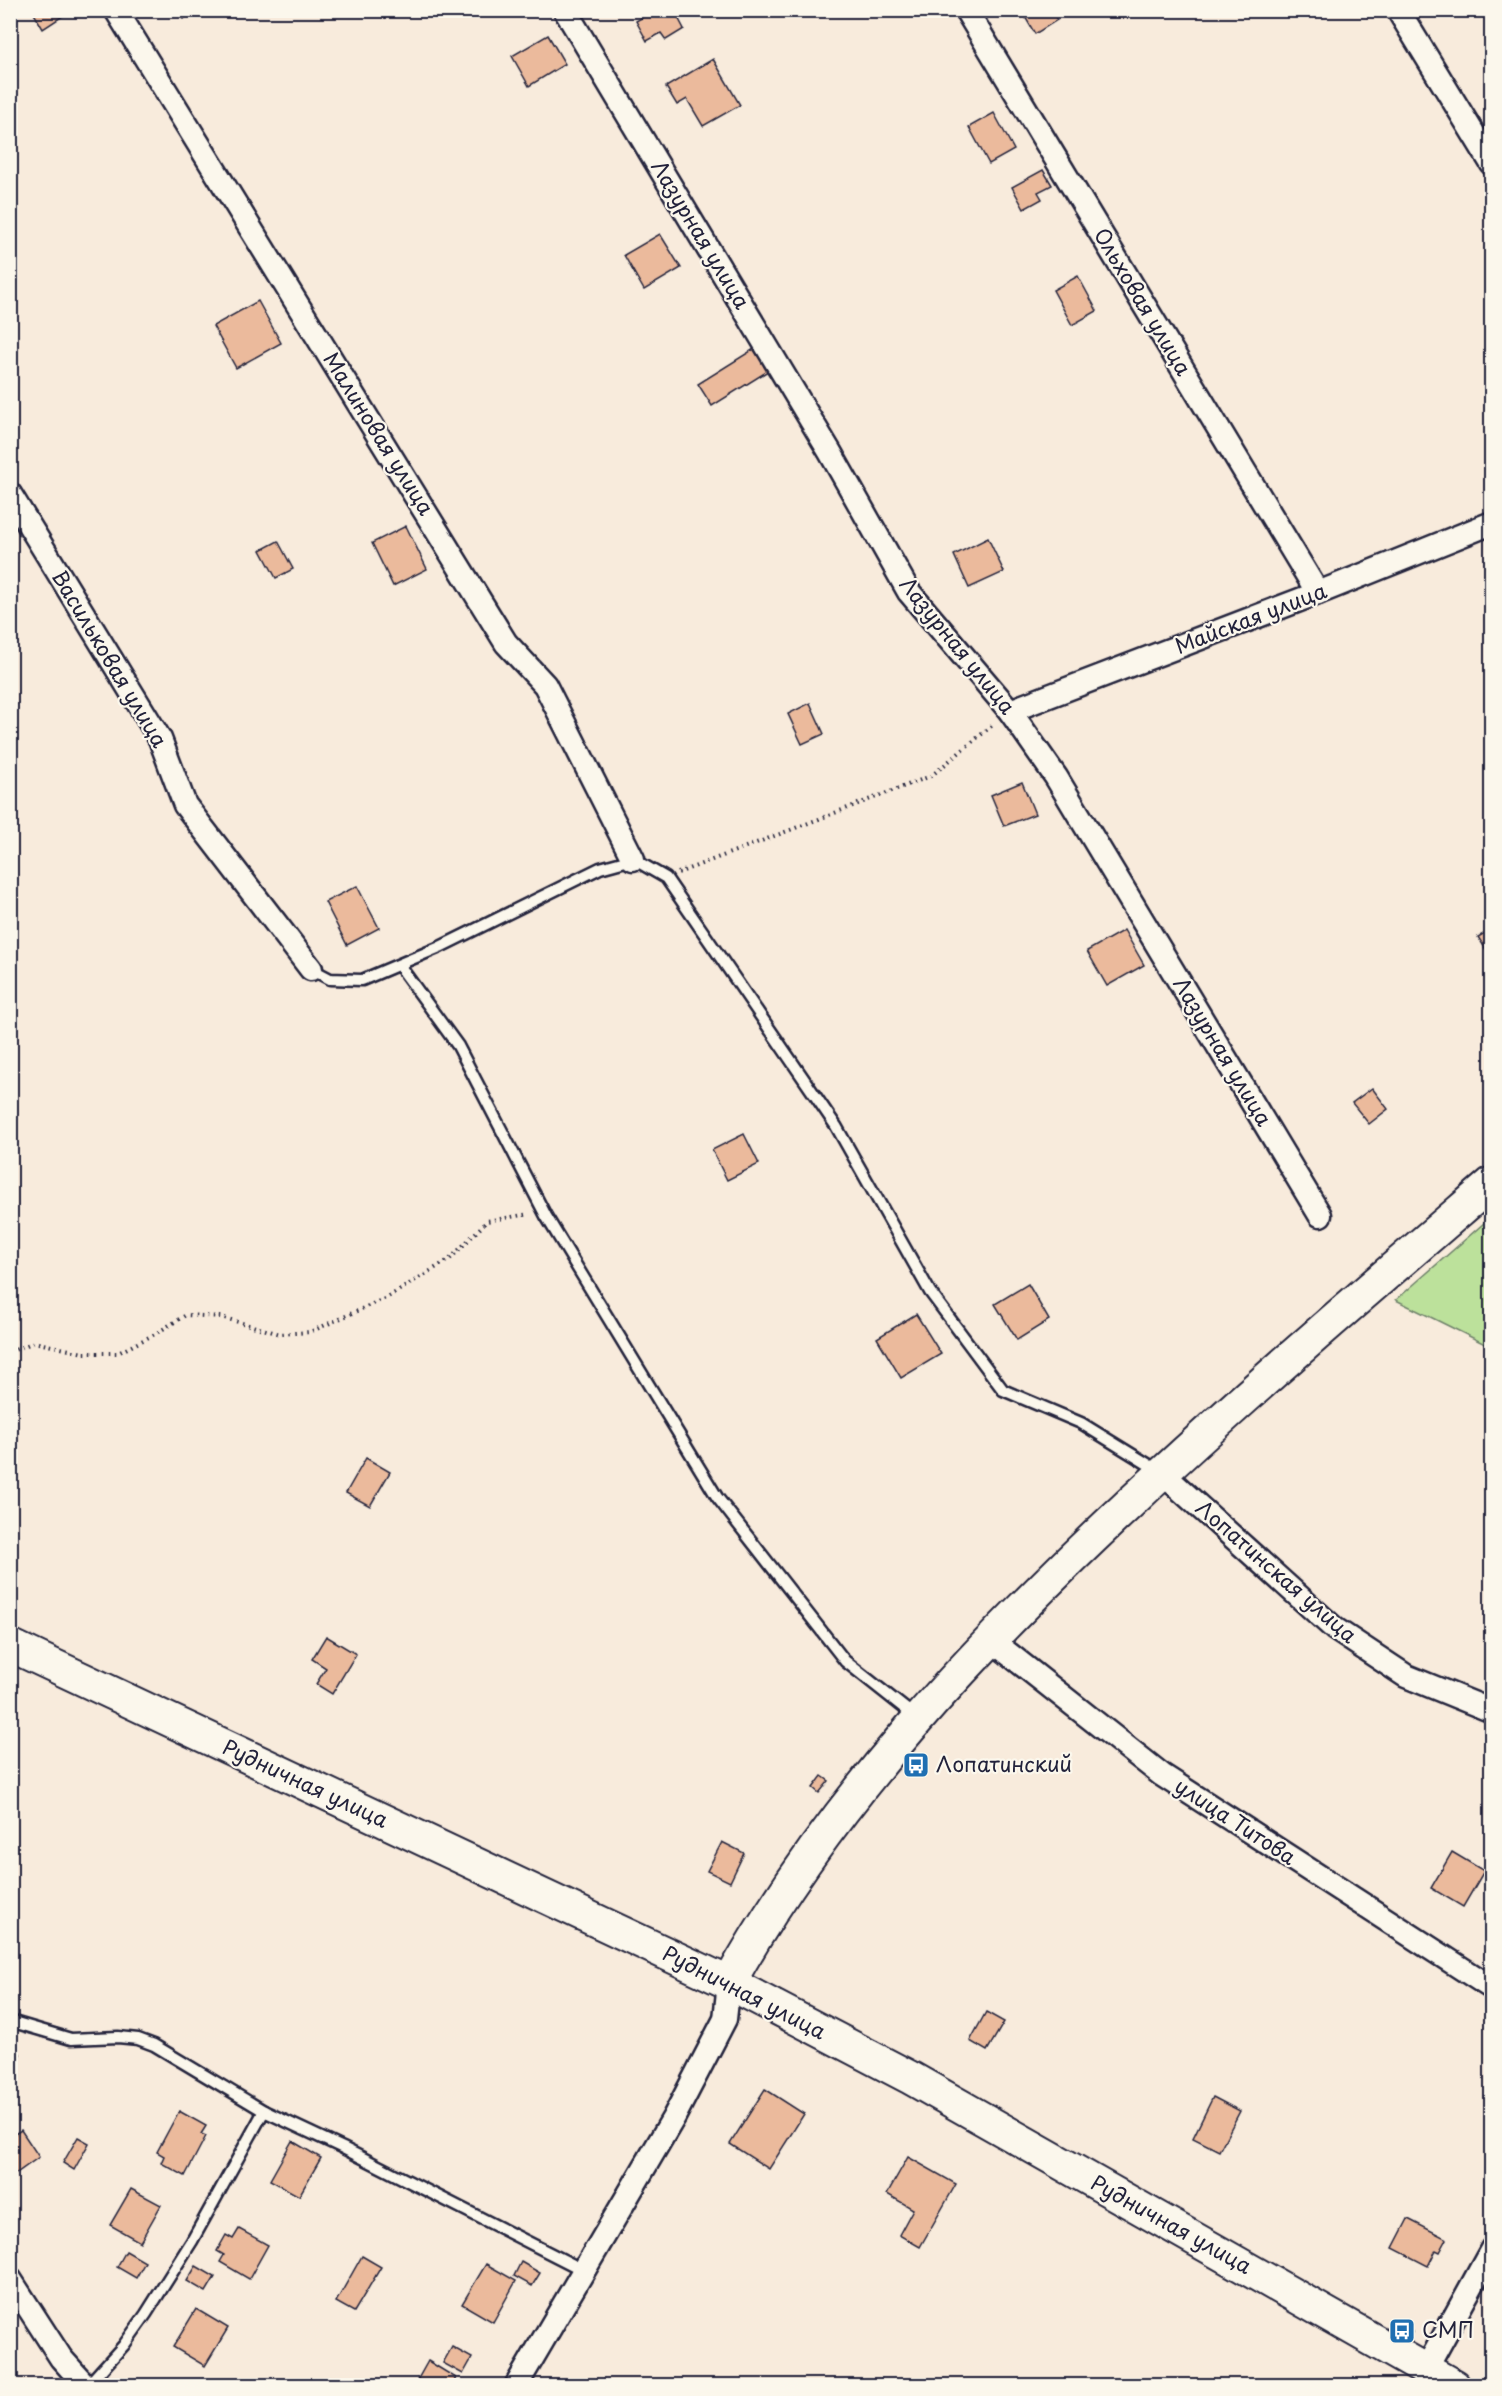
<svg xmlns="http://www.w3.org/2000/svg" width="1502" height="2396" font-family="'Playpen Sans',sans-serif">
	<rect width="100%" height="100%" fill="#f8ebdc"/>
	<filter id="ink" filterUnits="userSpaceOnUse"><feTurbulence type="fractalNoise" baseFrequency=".0167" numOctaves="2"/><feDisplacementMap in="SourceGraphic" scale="12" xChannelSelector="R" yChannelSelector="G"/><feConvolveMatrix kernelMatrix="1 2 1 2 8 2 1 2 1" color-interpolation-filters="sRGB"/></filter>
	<g filter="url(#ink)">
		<path fill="#bce19b" stroke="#6f826b" stroke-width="1.5" d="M1491,1217v130l-95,-47z"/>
		<g fill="#ebba9c" stroke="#22223b" stroke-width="1.5">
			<path d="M32,10h40l-29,19z"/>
			<path d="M178,10h20l-15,9z"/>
			<path d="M655,10h19l10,19 -18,11 -5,-7 -14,8 -11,-20z"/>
			<path d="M1021,10h30l6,10 -22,14z"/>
			<path d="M548,35l17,29 -36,22 -17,-30z"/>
			<path d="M713,59l27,46 -37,21 -16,-27 -10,6 -11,-18z"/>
			<path d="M994,113l20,37 -25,14 -20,-37z"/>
			<path d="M1043,170l9,15 -14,7 4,7 -18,10 -12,-22z"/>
			<path d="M660,234l21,34 -37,22 -20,-35z"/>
			<path d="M1078,276l19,35 -25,14 -19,-35z"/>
			<path d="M258,301l23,42 -45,25 -23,-42z"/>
			<path d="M754,349l14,22 -56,35 -14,-22z"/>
			<path d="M406,526l21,43 -34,17 -21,-43z"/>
			<path d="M988,538l16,34 -35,16 -15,-33z"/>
			<path d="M278,541l15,28 -17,9 -15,-28z"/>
			<path d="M810,703l14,31 -22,10 -14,-30z"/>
			<path d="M1022,782l13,32 -31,12 -13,-31z"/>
			<path d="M357,886l22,42 -32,17 -22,-43z"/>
			<path d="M1492,929v30l-14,-22z"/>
			<path d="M1124,930l20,35 -37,21 -20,-35z"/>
			<path d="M1372,1088l16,21 -19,15 -17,-21z"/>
			<path d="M744,1134l15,30 -32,16 -15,-30z"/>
			<path d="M1028,1284l21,36 -32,20 -22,-36z"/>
			<path d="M916,1314l25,40 -40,24 -24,-40z"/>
			<path d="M366,1458l24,14 -20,34 -24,-13z"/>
			<path d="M326,1636l30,18 -24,40 -16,-10 10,-16 -14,-9z"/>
			<path d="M919,1757l5,4 -10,11 -5,-4z"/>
			<path d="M822,1776l7,5 -10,12 -6,-5z"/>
			<path d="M722,1842l22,11 -14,29 -23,-11z"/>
			<path d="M1452,1852l32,19 -21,36 -32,-19z"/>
			<path d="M986,2012l18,10 -17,29 -17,-10z"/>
			<path d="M10,2049l10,5 -10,16z"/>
			<path d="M765,2089l39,25 -35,55 -39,-25z"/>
			<path d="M1213,2097l27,14 -21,40 -26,-13z"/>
			<path d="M179,2111l27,15 -5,8 5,2 -21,40 -24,-13 3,-7 -7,-4z"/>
			<path d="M21,2130l18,27 -28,20 -1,-40z"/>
			<path d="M78,2137l11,6 -15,27 -11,-7z"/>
			<path d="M292,2141l29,17 -22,38 -29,-16z"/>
			<path d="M908,2157l48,27 -36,63 -21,-12 14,-26 -26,-15z"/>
			<path d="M131,2189l30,16 -21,37 -30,-17z"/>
			<path d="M1408,2219l39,20 -7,13 -4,-2 -8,16 -35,-18z"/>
			<path d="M239,2229l29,16 -19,34 -29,-17 4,-7 -7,-4 9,-16 7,4z"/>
			<path d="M126,2251l19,11 -9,16 -19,-11z"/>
			<path d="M362,2256l19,11 -27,45 -18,-10z"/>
			<path d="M521,2262l19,11 -8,13 -18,-10z"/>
			<path d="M486,2264l30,17 -23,41 -31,-18z"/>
			<path d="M196,2266l19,11 -9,15 -19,-11z"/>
			<path d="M196,2309l32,19 -23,38 -32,-19z"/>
			<path d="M1401,2326l11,6 -3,7 -12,-6z"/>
			<path d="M452,2347l20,11 -9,16 -20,-11z"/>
			<path d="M428,2361l28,17 -5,8h-37z"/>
		</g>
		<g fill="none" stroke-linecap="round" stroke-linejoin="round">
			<defs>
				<g id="lane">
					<path d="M399,965l59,81 88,170 171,281 128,164 72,57"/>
					<path d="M311,969l19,10 32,1 78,-33 160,-79 33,-9 33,19 170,248 94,166 73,98 78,33 78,48"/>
					<path d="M10,2021l61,18 47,-2 20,2 16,6 110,66"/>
					<path d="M87,2386l37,-41 22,-31 46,-73 72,-130 79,37 240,122"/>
				</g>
				<g id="street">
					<path d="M116,10l390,633 39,42 88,174"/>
					<path d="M565,10l265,442 79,140 101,119 46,66 264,438"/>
					<path d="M966,10l352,583"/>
					<path d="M1398,10l94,154"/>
					<path d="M10,494l150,245 25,66 126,164"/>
					<path d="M1010,711l308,-118 174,-70"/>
					<path d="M1162,1473l173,156 71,47 86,35"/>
					<path d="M990,1639l172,136 330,213"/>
					<path d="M10,2279l51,79 25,28"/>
					<path d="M1426,2369l66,-120"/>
					<path d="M516,2386l158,-269 51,-98 4,-36"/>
				</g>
				<g id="secondary">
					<path d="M10,1645l719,338 182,95 543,308"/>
					<path d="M729,1983c102,-183 247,-336 399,-478 118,-111 241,-216 364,-322"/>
				</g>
			</defs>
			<use href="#lane" stroke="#22223b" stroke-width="15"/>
			<use href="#street" stroke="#22223b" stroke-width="27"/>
			<use href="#secondary" stroke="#22223b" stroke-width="36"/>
			<g stroke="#22223b" stroke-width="4" stroke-dasharray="1.5 4.5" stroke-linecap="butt">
				<path d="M678,873l253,-97 63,-52"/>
				<path d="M10,1352l24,-10 49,11h35l37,-19 31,-19 35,2 59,17 30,-2 78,-35 62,-38 37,-38 42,-7"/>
			</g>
			<use href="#lane" stroke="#fbf7ec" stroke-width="10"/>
			<use href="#street" stroke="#fbf7ec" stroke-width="22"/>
			<use href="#secondary" stroke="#fbf7ec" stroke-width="32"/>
		</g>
	</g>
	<defs>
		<symbol id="bus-square" viewBox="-11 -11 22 22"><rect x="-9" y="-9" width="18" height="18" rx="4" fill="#1f6fb2" stroke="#fbf7ec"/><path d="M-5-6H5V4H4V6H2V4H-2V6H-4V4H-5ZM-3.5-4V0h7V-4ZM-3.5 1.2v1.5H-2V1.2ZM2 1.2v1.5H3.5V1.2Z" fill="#fff"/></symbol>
	</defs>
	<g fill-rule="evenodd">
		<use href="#bus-square" x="901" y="1750" width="30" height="30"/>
		<use href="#bus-square" x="1387" y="2316" width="30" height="30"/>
	</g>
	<g text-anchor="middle" stroke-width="4.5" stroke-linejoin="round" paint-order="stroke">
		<g font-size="21" fill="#22223b" stroke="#fbf7ec">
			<text transform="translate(700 235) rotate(59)" y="7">Лазурная улица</text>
			<text transform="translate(1142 302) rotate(59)" y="7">Ольховая улица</text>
			<text transform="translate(378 434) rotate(58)" y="7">Малиновая улица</text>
			<text transform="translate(1251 619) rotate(-21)" y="7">Майская улица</text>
			<text transform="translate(957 646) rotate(51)" y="7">Лазурная улица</text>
			<text transform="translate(109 659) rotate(59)" y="7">Васильковая улица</text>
			<text transform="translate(1222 1052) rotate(59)" y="7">Лазурная улица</text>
			<text transform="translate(1276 1572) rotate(41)" y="7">Лопатинская улица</text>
			<text transform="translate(305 1784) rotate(25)" y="7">Рудничная улица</text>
			<text transform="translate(1235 1822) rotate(33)" y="7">улица Титова</text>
			<text transform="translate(744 1993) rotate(27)" y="7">Рудничная улица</text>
			<text transform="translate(1171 2225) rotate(29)" y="7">Рудничная улица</text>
		</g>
		<g font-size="21" fill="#22223b" stroke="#fbf7ec" text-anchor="start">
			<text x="936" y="1772">Лопатинский</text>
			<text x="1422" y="2338">СМП</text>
		</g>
	</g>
	<rect width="1502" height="2396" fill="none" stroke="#fbf7ec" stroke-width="36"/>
	<rect x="18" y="18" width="1466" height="2360" fill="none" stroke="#22223b" stroke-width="2" filter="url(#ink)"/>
</svg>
